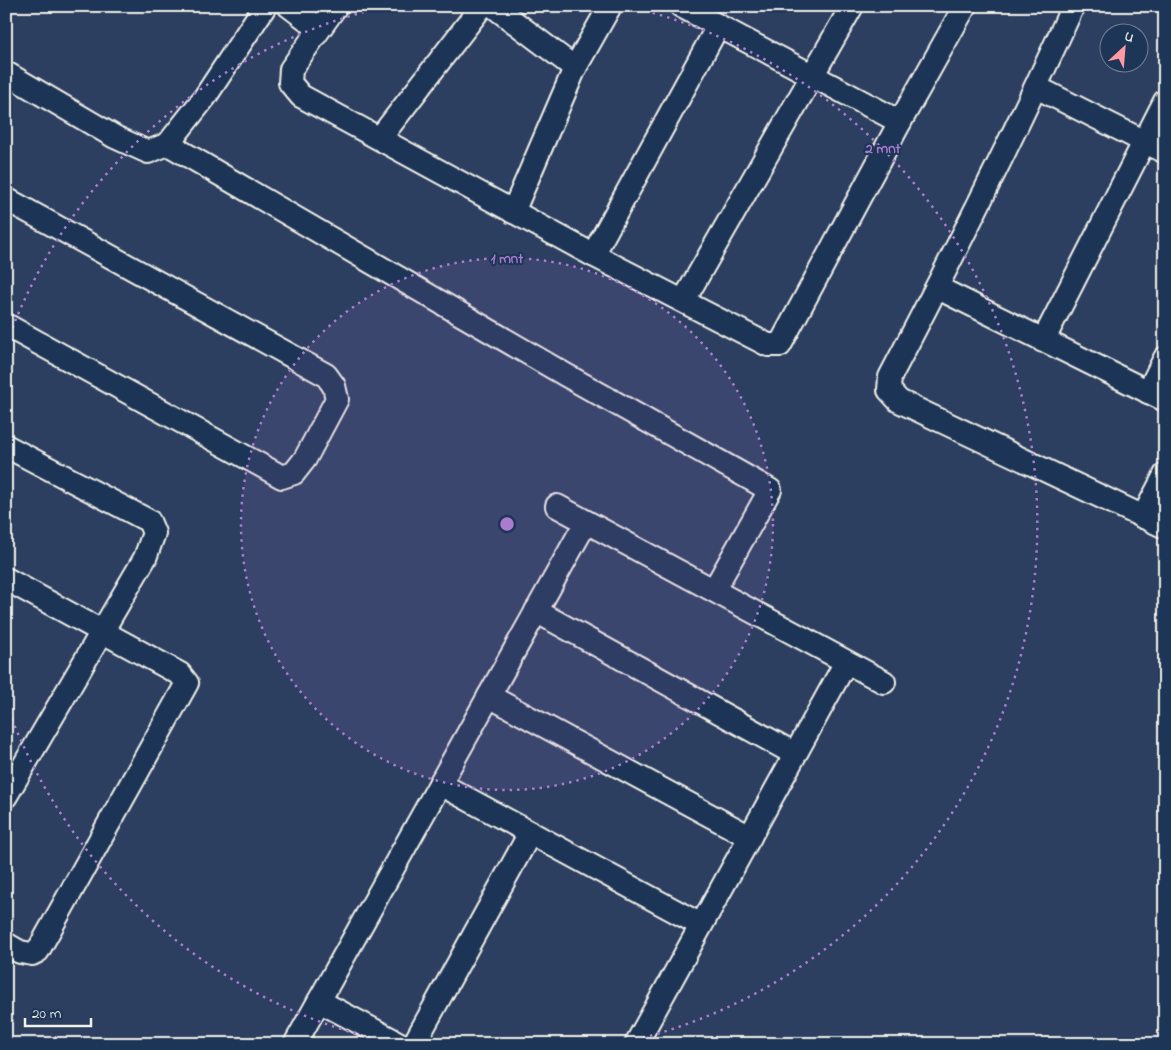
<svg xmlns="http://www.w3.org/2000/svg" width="1171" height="1050" font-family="'Indie Flower',sans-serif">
	<rect width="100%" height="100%" fill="#2c3f61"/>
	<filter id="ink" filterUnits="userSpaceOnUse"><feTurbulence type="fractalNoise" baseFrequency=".02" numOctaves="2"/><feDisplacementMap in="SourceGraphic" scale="10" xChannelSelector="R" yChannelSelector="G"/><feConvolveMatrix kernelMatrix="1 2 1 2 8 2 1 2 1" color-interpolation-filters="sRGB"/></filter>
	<g filter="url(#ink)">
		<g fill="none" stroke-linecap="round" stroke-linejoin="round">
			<defs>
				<g id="minor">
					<path d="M289,6l29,22"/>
					<path d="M336,6l-45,63 -1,14 11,13 292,159 175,90h12l120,-223 65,-116"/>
					<path d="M493,6l82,62"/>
					<path d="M681,6l219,116"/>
					<path d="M1073,6c-57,126 -119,249 -183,371l-1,13 10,11 266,126"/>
					<path d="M6,73l109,64 33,15 20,-8 37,-47 60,-91"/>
					<path d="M1036,87l129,65"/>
					<path d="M380,138l102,-132"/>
					<path d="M168,144l396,230 206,116 -56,100"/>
					<path d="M6,199l320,176 8,11 3,13 -32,60 -11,14 -12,4 -276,-152"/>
					<path d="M513,212l62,-144 35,-62"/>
					<path d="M593,255l125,-229"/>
					<path d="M938,288l227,112"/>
					<path d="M684,300l168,-294"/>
					<path d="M1043,341l122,-240"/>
					<path d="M1148,392l17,-34"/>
					<path d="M6,446l143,75 5,12 -9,25 -139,238"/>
					<path d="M557,506l327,176"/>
					<path d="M1143,517l22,-42"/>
					<path d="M6,579l174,95 7,9 -149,268 -6,3 -12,-2 -14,-8"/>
					<path d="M536,611l259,143"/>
					<path d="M489,696l261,141"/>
					<path d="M440,784l261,141"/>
					<path d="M319,1001l81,43"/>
					<path d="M295,1044l291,-522"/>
					<path d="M414,1044l116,-211"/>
					<path d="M636,1044l210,-382"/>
				</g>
			</defs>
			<use href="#minor" stroke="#f4f1e8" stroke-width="26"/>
			<use href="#minor" stroke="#1d3557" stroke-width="22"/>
		</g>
	</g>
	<circle cx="507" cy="524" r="266" fill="#ab7bcf" fill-opacity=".12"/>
	<g fill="none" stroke="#ab7bcf" stroke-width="2.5" stroke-dasharray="2.5 5">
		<circle cx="507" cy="524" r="266"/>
		<path d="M392 1043A532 532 0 0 1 7 706M7 342A532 532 0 0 1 383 7M631 7A532 532 0 0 1 622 1043"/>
	</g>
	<circle cx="507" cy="524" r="8" fill="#ab7bcf" stroke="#1d3557" stroke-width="2.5"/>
	<g font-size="15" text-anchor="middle" font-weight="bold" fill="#ab7bcf" stroke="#1d3557" stroke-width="4" stroke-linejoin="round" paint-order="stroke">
		<text x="883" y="153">2 mnt</text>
		<text x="507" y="263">1 mnt</text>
	</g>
	<rect width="1171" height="1050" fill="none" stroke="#1d3557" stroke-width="25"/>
	<rect x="12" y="12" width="1146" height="1025" fill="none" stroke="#f4f1e8" stroke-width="2" filter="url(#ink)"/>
	<g transform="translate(1124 48) rotate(26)"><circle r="24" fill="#1d3557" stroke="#738091"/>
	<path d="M0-4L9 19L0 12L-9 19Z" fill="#ff9aa2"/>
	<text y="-8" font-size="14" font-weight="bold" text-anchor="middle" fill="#f4f1e8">U</text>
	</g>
	<path d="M25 1018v8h66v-8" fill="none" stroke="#f4f1e8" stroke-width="2.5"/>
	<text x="32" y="1018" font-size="15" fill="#f4f1e8" stroke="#1d3557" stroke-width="4" paint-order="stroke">20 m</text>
</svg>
